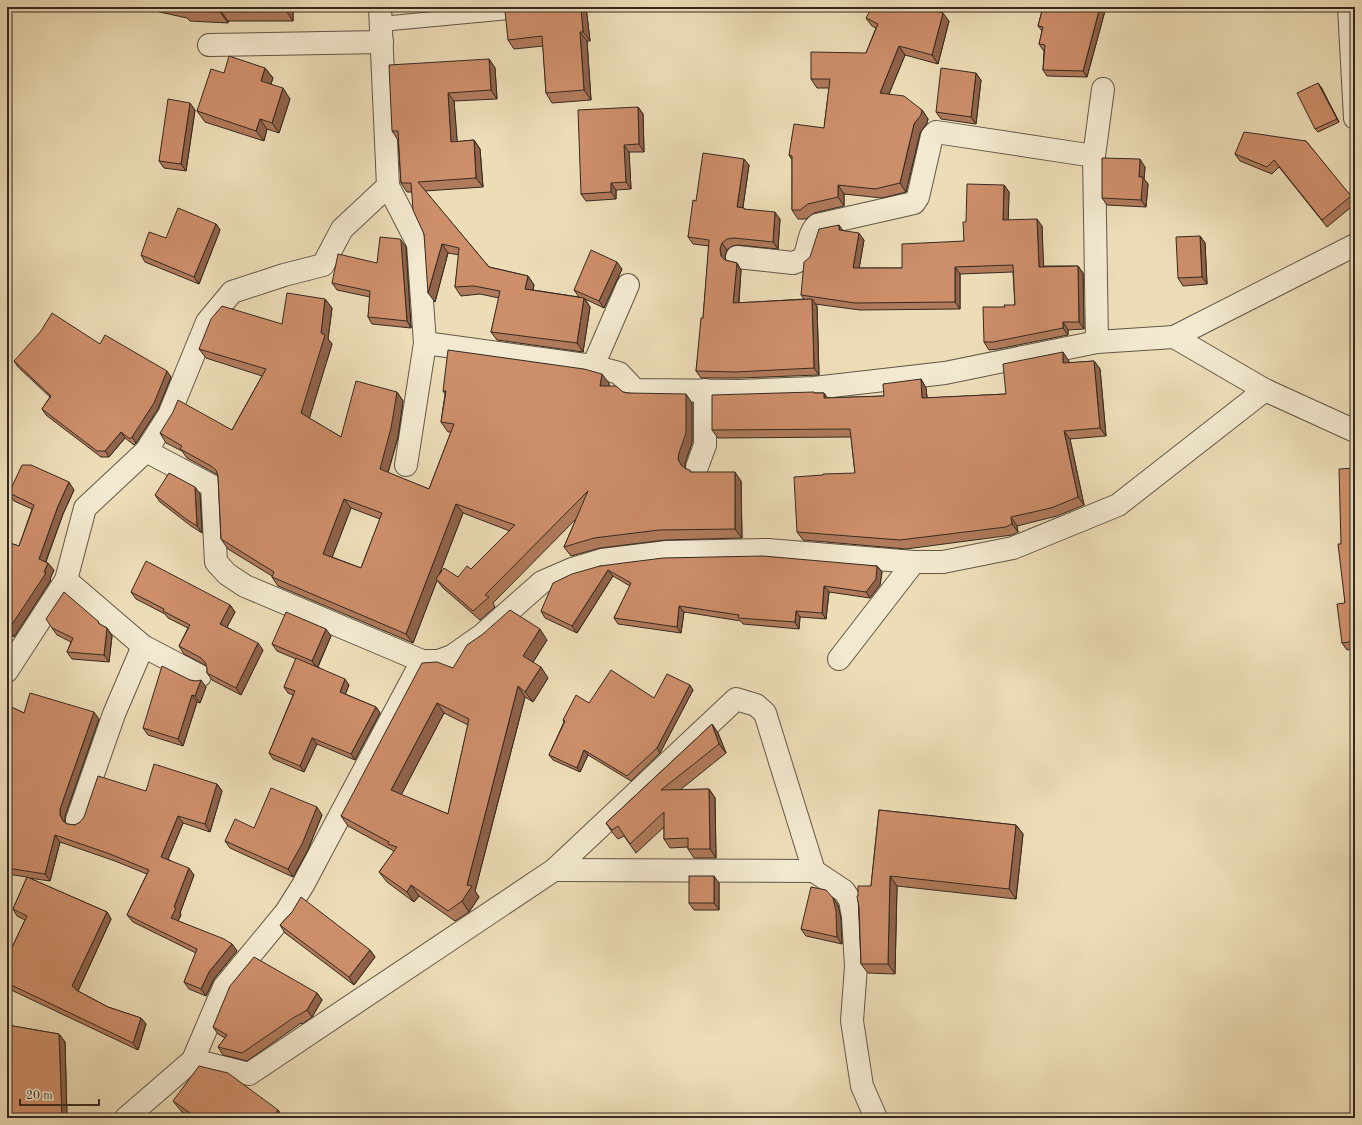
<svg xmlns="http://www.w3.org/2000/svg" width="1362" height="1125" font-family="'Old Standard TT',serif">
	<rect width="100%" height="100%" fill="#edddb7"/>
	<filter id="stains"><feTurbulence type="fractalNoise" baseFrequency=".005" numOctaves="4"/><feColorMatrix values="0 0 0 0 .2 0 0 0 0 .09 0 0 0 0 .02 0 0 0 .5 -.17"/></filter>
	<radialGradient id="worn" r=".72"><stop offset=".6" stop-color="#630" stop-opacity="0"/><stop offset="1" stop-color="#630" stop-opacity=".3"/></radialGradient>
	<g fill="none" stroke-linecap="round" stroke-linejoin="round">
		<defs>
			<path id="service" d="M381,24l129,-12"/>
			<g id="minor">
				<path d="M380,7l8,179 30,58 7,99 168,23 26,7 16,17 105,1 74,-3 131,-15 152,-31 77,-5 91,53 90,41"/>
				<path d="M1349,7l6,111"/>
				<path d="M209,45l173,-3"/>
				<path d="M737,257l56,6 10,-4c7,-13 4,-24 14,-34l97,-22 4,-6 14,-61 4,-4 158,24"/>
				<path d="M1174,337l181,-92"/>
				<path d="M1097,342l-3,-186 9,-67"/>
				<path d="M593,366l35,-81"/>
				<path d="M146,451l66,35 4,76 11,12 18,12 177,75"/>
				<path d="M406,465l19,-122"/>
				<path d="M697,467l8,-22v-55"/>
				<path d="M66,580l77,66 57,30"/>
				<path d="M839,659l75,-97"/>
				<path d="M7,671l59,-91 19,-72 61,-57 23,-36 38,-93 25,-30 52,-17 39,-10 19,-36 46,-43"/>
				<path d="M77,820l37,-106 29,-68"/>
				<path d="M554,870l260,1"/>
				<path d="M193,1060l56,14 305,-204 182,-171 20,6 9,8 49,158 30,20 6,9 3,17 3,49 -4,55 10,65 14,32"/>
				<path d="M126,1118l67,-58 31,-73 62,-75 17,-27 119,-224h16l14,-5 30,-21 60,-53 30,-13 30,-9 65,-8 101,-2 146,12h29l70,-14 105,-43 147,-115"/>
			</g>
		</defs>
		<use href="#service" stroke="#625646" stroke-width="16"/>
		<use href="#minor" stroke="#625646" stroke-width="24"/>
		<use href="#service" stroke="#f3e9d0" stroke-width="14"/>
		<use href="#minor" stroke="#f3e9d0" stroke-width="22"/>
	</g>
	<g fill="#b07a5b" stroke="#342921" fill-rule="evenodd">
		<path d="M145,7h148v14h-65v2l-38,-2 -3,-3 -41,-9z"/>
		<path d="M586,7l4,34h-3l4,59 -39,3 -6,-10 -3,-47 -29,3 -6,-9z"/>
		<path d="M926,7v1l23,13 -11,43 -33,-9 -16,39 33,16 6,9 -1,4 -7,10 -14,59 -24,6 -38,-4v12l-30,7 -8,6h-8l-6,-9v-50l-3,-5 35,-27 5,-40h-12l-6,-9 55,-26 10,-25 -4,-2 -6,-8z"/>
		<path d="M1043,7h63l-19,70 -40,-1 -4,-6 1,-20h-1l-4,-6 3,-13 -4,-5z"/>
		<path d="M489,59l6,9 2,31 -43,2 3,41 17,-2 6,9 3,38 -58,4 64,76 39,9 6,9 -1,5 46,7 -5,-7 48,-21 -18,39 -19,-9 5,8 -7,45 -86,-12 -6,-8 8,-34 -19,-4 -19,2 -6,-9 4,-32 -11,-2 -13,49 -11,-68 -12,-42h-5l-6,-9 -3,-43 -6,-9z"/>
		<path d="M265,68l8,10 -2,6 19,15 -11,34 -12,-4 -3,12 -59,-19 -8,-11 27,-38z"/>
		<path d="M981,80l-5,44 -35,-5 -5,-7z"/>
		<path d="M1321,87l18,35 -21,10 -3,-3z"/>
		<path d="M638,107l5,7 1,38h-15l2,37 -15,1v9l-30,2 -5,-7z"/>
		<path d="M195,110l-9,61 -22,-3 -5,-7z"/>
		<path d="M1306,141l49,61v2l-28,23 -48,-60 -7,7 -32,-13 -5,-7z"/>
		<path d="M749,165l-6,42 2,3 35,9 -2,30 -40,-4 -6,1 -5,4 -2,6v4l12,3 4,7 -2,33 65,-4 -3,-4 42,-65 21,10 -5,28h43l62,-27 2,-19 38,-37 5,7 -1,28 34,6 1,40h35l5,7 1,56 -16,1v5l-70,14 -9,1 -5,-8 21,-35 10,-2 -2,-33 -53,2v35l-100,1 -45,-6 2,2 2,69 -79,3h-39l-5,-7 7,-53 6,-72 -16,-2 -5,-7 8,-36z"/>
		<path d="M1145,167l-1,12 4,5 -2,23 -39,-2 -5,-7z"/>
		<path d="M216,224l4,6 -21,54 -54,-22 -4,-7 25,-17z"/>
		<path d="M1200,236l5,7 2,41 -24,2 -5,-8z"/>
		<path d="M405,245l1,2 5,81 -39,-4 -4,-7 2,-20 -33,-7 -5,-7 45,-20z"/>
		<path d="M325,299l7,9 -4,31 4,5 -23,74 32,19 56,-45 6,9 -5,36 -10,36 41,16 22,-57h-3l-7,-10 4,-28 -2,-3 166,-8v3l14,6 5,1 64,10v40l-7,20v5l6,4 50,9 1,57 -77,2 -65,8 -29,8 -7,-9 12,-28 -83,84 2,4 -15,13 -37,-32 -6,-8 -24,63 -135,-57 -6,-9v-1l-44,-27 -7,-10 -3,-64 -31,-17 -5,-7 -16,-8 -6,-10 72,-3 30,-54 -56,-18 -7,-9 83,-25zM351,508l29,11 -19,49 -29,-11zM463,513l47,18 -39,38 -13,8 -19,-2z"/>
		<path d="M100,344l71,33 -13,32 -22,34 -2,2 -9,-7 -16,19h-8l-55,-42 -4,-6 8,-12 -32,-30 -4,-6z"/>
		<path d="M1069,361v2l25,-2 6,8 6,67 -36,3 14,66 -27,11 -40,10 1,6 -6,3 -106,14 -103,-9 -6,-8 58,-59 -4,-36 -133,1 -6,-8 103,-37h9l3,5 57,-2 37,-17 5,9 1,10 79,-4z"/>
		<path d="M1355,468v181l-8,1 -5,-7 3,-40 -4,-59z"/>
		<path d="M74,490l-11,24 -17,48 8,8 -4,9 1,1 -37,57 -7,-4v-91l12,4 13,-37 -18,-8 -5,-8z"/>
		<path d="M200,494l2,39 -11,-7 -31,-24 -5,-7z"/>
		<path d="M600,566h277l5,6 -2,13 -10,13 -41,-6 -3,27 -26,-2 -1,12 -56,-5 -2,-3 -57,-9 -3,21 -63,-9 -4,-6 16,-32 -17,-10 -36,57 -32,-15 -4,-7z"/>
		<path d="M131,592l99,13 5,7 -8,15 36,23 -22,45 -29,-15 -5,-7v-7l-23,-12 -5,-8 9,-18 -20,-10 -3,-4 -29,-15z"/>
		<path d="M101,625l6,3 5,8 -3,26 -37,-3 -5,-7 4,-10 -14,-7 -5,-7z"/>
		<path d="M331,636l-13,31 31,18 -4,9 31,13 4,6 -25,47 -38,-16 -13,28 -31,-13 -4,-6 24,-58 -5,-2 -4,-6 12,-28 -19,-8 -5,-7z"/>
		<path d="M547,640l-14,22 15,16 -15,24 -8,-5 -50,194 4,6 -10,15 -14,9 -36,-25 -5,6 -27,-20 -8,-10 15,-20 -2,-2 -44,-24 -7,-10 112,-148zM444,713l24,12 -20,89 -47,-19z"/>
		<path d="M190,680l16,7 -6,16 -3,-1 -14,44 -35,-11 -5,-7z"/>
		<path d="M693,690l-33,63 -29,28 -43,-26 -8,17 -27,-12 -4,-5 15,-33 -1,-2 26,-17 65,-5z"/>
		<path d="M7,705l17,8 75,6 -34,97v7l2,1 8,1 71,-34 71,-7 5,7 -12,41 -27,-9 -15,36 26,16 -14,38 1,2 -3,6 54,23 5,7 -23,28 -8,17 -17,-7 -5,-7 12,-29 -63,-31 -6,-7 20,-41 -32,-13 -55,-19 -10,39 -21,-3 78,34 4,7 -33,72 30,16 33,11 5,6 -8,26 -131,-62v-30l18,-38 -8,-4 -4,-7 14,-32 -20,-3z"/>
		<path d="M712,724l6,9 8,20 -46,37 29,-1 6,9 1,60h-22l-6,-9v-2l-18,1 -6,-9v-12l-28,26 -12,-17 -6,3 -6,-7 -6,-9z"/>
		<path d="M879,810l137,15 7,9 -7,65 -119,-13 -2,88 -27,-1 -7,-9 -3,-68 13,-10z"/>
		<path d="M322,815l-15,37 -14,25 -63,-29 -5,-7 29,-13z"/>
		<path d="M719,883v27h-25l-5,-7z"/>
		<path d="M833,898l5,7 3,13 1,26 -36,-8 -5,-7z"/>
		<path d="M292,912l78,38 5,7 -21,28 -69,-52 -5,-8z"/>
		<path d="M317,993l5,7 -10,17 -10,7 -1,-1 -54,38 -24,-6 -5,-8 7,-9 -7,-4 -5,-7z"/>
		<path d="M7,1025l52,9 6,8 2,76h-60l2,-49 -2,-1z"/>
		<path d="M173,1101l105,9 5,8h-93l-9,-7z"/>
	</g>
	<g fill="#90634a" stroke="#342921">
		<path d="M285,7h8v14l-8,-12z"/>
		<path d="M581,7h5l4,34 -7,-9z"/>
		<path d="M1100,7h6l-19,70 -4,-6z"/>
		<path d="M220,10l8,11v2l-8,-11z"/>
		<path d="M943,13l6,8 -11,43 -6,-9z"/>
		<path d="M580,32l7,9 4,59 -7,-10z"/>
		<path d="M899,46l6,9 -19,46 -6,-8z"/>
		<path d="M489,59l6,9 2,31 -6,-9z"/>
		<path d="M265,68l8,10 -5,14 -7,-11z"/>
		<path d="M976,73l5,7 -5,44 -5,-7z"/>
		<path d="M1318,83l3,4 18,35 -2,-3z"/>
		<path d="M283,88l7,11 -11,34 -7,-10z"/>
		<path d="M448,93l6,8 4,50 -7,-9z"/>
		<path d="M190,103l5,7 -9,61 -5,-7z"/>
		<path d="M638,107l5,7 1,38 -5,-8z"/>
		<path d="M922,110l6,9 -1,4 -7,10 -14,59 -6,-9 14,-59z"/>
		<path d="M260,119l7,10 -3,12 -8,-10z"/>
		<path d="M474,140l6,9 3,38 -7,-9z"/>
		<path d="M624,145l5,7 2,37 -5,-7z"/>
		<path d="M744,159l5,6 -7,48 -5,-6z"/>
		<path d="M1140,159l5,8 -1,12 4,5 -2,23 -5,-7 -2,-23z"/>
		<path d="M611,183l5,7v9l-5,-7z"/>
		<path d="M838,185l6,9v12l-6,-9z"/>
		<path d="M1004,185l5,7 -1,35 -5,-7z"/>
		<path d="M775,212l5,7 -2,30 -5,-7z"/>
		<path d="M1037,219l5,7 2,48 -5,-7z"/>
		<path d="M216,224l4,6 -21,54 -5,-7z"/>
		<path d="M839,225l5,7 -5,-2z"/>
		<path d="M859,233l5,7 -6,35 -5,-7z"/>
		<path d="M1200,236l5,7 2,41 -5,-7z"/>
		<path d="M400,239l6,8 5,81 -4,-7z"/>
		<path d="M722,243l5,7 -2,6 1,6 -5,-6 -1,-7z"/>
		<path d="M442,244l6,9 -13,49 -7,-9z"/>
		<path d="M617,262l5,7 -18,39 -5,-7z"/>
		<path d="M737,263l4,7 -3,40 -5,-7z"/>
		<path d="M1078,266l5,7 1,56 -5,-7z"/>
		<path d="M955,267l5,7v35l-5,-7z"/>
		<path d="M528,276l6,9 -3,12 -6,-8z"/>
		<path d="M584,298l6,9 -7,45 -6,-9z"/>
		<path d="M325,299l7,9 -4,31 4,5 -24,79 -7,-10 20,-80z"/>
		<path d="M812,299l5,7 2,69 -5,-7z"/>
		<path d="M1063,322l5,8v5l-5,-7z"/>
		<path d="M1063,352l6,9v11l-6,-9z"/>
		<path d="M1094,361l6,8 6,67 -6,-8z"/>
		<path d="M167,371l4,6 -13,32 -22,34 -4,-6z"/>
		<path d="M602,374l7,9 -2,13 -7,-10z"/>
		<path d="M921,379l5,9 2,18 -6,-8z"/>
		<path d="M397,392l6,9 -5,36 -12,42 -6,-10z"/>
		<path d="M824,393l6,8 -6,-3z"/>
		<path d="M686,394l6,9v40l-7,20v6l-4,-4 -3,-6z"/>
		<path d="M8,425l3,4 -4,8v-9z"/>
		<path d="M1064,431l6,8 14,66 -6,-8z"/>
		<path d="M121,432l4,6 -16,19 -4,-6z"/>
		<path d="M735,472l6,9 1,57 -7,-9z"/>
		<path d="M69,482l5,8 -11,24 -19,52 -5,-7 19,-53z"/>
		<path d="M195,487l5,7 2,39 -5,-7z"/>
		<path d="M344,499l7,9 -21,55 -7,-9z"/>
		<path d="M456,504l7,9 -50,130 -7,-9z"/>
		<path d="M1011,517l6,9 1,6 -6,-8z"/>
		<path d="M48,563l6,7 -4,9 1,1 -37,57 -5,-8 35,-57z"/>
		<path d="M877,566l5,6 -2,13 -10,13 -4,-6z"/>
		<path d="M608,570l5,6 -36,57 -5,-7z"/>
		<path d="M824,586l5,6 -3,27 -4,-6z"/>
		<path d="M230,605l5,7 -10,19 -5,-7z"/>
		<path d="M679,606l5,6 -3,21 -4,-6z"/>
		<path d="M796,611l4,6 -1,12 -4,-7z"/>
		<path d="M107,628l5,8 -3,26 -5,-7z"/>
		<path d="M326,629l5,7 -14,32 -5,-7z"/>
		<path d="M540,629l7,11 -17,27 -7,-11z"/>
		<path d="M258,643l5,7 -22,45 -5,-7z"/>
		<path d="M541,667l7,11 -15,24 -8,-10z"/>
		<path d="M345,679l4,6 -5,13 -4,-6z"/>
		<path d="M201,680l5,7 -6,16 -5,-7z"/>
		<path d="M690,685l3,5 -33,63 -3,-5z"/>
		<path d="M518,686l7,11 -50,194 4,6 -10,15 -7,-11 5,-16z"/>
		<path d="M192,695l5,7 -14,44 -5,-7z"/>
		<path d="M437,703l7,10 -46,88 -7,-11z"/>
		<path d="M376,707l4,6 -25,47 -4,-6z"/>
		<path d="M94,712l5,7 -34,97v7l-2,-2 -3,-6v-6z"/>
		<path d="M712,724l6,9 8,20 -7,-9z"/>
		<path d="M312,738l5,6 -13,28 -4,-6z"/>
		<path d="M584,750l4,5 -8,17 -3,-4z"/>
		<path d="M217,784l5,7 -12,41 -5,-8z"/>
		<path d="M709,789l6,9 1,60 -6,-9z"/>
		<path d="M317,807l5,8 -15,37 -14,25 -5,-8z"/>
		<path d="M178,816l5,7 -17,41 -5,-7z"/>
		<path d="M1016,825l7,9 -7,65 -7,-10z"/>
		<path d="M55,835l5,7 -10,39 -5,-7z"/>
		<path d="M189,868l5,7 -14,38 1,2 -5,10 -5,-7 3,-11z"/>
		<path d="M714,876l5,7v27l-5,-7z"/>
		<path d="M890,876l7,10 -2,88 -7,-10z"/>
		<path d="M411,885l8,11 -5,6 -7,-10z"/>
		<path d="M833,898l5,7 3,13 1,26 -5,-7z"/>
		<path d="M107,912l4,7 -33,72 2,5 -8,-10z"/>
		<path d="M232,944l5,7 -23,28 -8,17 -5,-7 8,-17z"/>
		<path d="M370,950l5,7 -21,28 -5,-8z"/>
		<path d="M317,993l5,7 -10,17 -5,-7z"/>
		<path d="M141,1018l5,6 -8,26 -5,-7z"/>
		<path d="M59,1034l6,8 2,76h-5z"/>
		<path d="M278,1110l5,8h-11z"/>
	</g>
	<g fill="#cd8e6a" stroke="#342921" fill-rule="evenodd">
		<path d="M181,7h104v2l-65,1v2l-38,-2v-3z"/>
		<path d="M511,7h70l2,25h-3l4,58 -38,3 -4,-57 -34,4 -3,-29z"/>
		<path d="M872,7h50l21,6 -11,42 -33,-9 -19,47 24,3 18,14 -1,5 -7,9 -14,59 -25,6 -37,-4v12l-30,7 -8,6h-8v-54l-3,-1 5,-31 30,4 6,-49h-19v-27l55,1 12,-29 -12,-6z"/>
		<path d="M1043,7h57l-17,64 -40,-1 2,-25 -6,-1 4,-17 -5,-1z"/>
		<path d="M229,56l36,12 -4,13 22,7 -11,35 -12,-4 -4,12 -59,-20 14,-42 13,4z"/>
		<path d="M489,59l2,31 -43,3 3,49 23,-2 2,38 -58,4 71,85 39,9 -3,13 59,9 -7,45 -86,-11 9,-41 -26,-5 -19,1 4,-39 -17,-4 -14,49 -4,-59 -11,-24 -2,-27h-10l-3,-52h-6l-3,-66z"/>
		<path d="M941,68l35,5 -5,44 -35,-5z"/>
		<path d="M1318,83l19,36 -22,10 -18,-36z"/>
		<path d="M168,99l22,4 -9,61 -22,-3z"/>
		<path d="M638,107l1,37 -15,1 2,37 -15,1v9l-30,2 -3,-84z"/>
		<path d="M1244,132l62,9 45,55 -29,24 -48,-60 -7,7 -32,-13z"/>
		<path d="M703,153l41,6 -7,48 7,1v1l31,3 -2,30 -39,-4 -7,1 -5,4 -2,6 1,7 4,4 12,3 -4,40 79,-4 2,69 -79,4 -39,-1 5,-53h2l6,-78 -21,-3 5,-37 3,1z"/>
		<path d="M1102,158l38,1 -1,18h4l-2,23 -39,-2z"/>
		<path d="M967,184l37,1 -1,35 34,-1 2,48 39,-1 1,56h-16v6l-70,14h-9l-1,-35h22l-1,-2h11l-2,-40 -58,2v35l-100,1 -54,-8 3,-33 6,-5 9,-28 20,-4v5l20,3 -6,35h49v-24l62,-3 -1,-19h3z"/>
		<path d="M178,208l38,16 -22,53 -53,-22 8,-23 17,6z"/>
		<path d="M1200,236l2,41 -24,1 -2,-41z"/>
		<path d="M380,237l20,2 1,2 6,80 -39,-4 2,-26 -38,-8 6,-29 39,9z"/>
		<path d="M591,250l26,12 -18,39 -25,-11z"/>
		<path d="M287,293l38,6 -4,34 4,2 -24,78 40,24 15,-56 41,11 -6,36 -11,41 49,20 25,-65 -13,-2 5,-31h-3l5,-41 136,19 18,5 -2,12h16l7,6 5,1 58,1v39l-7,20 -1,6 3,6 5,4 4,1v2h45v57l-76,1 -65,8 -30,9 24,-56 -103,104 4,2 -16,14 -37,-32 8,-11 14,9 9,-11 4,3 44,-44 -59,-21 -50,130 -134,-57 2,-5 -53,-33 -3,-63 -2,-6 -5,-4 -31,-17 2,-3 -22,-13 13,-21 5,-12 54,30 34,-61 -67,-20 12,-30 11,-13 60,18zM344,499l38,14 -21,55 -38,-14z"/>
		<path d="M52,313l48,31 5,-9 62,36 -13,32 -22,34 -2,2 -9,-7 -16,19h-8l-55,-42 9,-13 -37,-35 27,-30z"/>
		<path d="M1063,352v11l31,-2 6,67 -36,3 14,66 -27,11 -40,9 1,7 -6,3 -106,13 -103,-8 -3,-55 29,-2v-1l32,-1 -5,-44 -138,1v-35l102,-3v1h10v5l60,-2 -1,-12 38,-5 1,19 84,-4 -3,-30z"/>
		<path d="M22,465h9l38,17 -11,24 -19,53 9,4 -4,9 2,1 -37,56 -2,-1v-86l12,4 15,-41 -25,-12z"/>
		<path d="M1355,468v173l-13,2 -5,-39 8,-1 -7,-59h3l-2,-75z"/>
		<path d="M169,473l26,14 2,39 -11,-7 -31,-24z"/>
		<path d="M763,556l114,10 -1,13 -10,13 -42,-6 -2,27 -26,-2 -1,11 -57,-4 1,-3 -60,-9 -2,21 -63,-9 17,-35 -23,-13 -36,56 -31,-15 12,-28 19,-9 28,-8 63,-8z"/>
		<path d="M146,561l84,44 -10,19 38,19 -22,45 -29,-15v-5l-2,-6 -4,-4 -22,-12 11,-21 -27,-14 1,-2 -33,-17z"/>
		<path d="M64,592l35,30 -1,1 9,5 -3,27 -37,-3 6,-14 -21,-10 -6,-9z"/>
		<path d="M510,610l30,19 -17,27 18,11 -16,25 -7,-6 -51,199 5,1 -10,15 -14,10 -37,-26 -4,7 -28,-20 18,-25 -9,-3 1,-2 -48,-26 81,-153 15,-1 16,6 14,-23 16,-11zM437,703l32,16 -21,95 -57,-24z"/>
		<path d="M286,612l40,17 -14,32 -40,-17z"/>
		<path d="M296,658l49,21 -5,13 36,15 -25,47 -39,-16 -12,28 -31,-13 26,-62 -11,-4z"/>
		<path d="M162,666l28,14 6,1 5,-1 -6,16 -3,-1 -14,44 -35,-11z"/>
		<path d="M611,670l43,28 13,-24 23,11 -33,63 -30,28 -43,-26 -7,18 -28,-13 16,-34 -2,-1 13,-25 13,8z"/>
		<path d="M30,693l64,19 -34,97v6l3,6 4,3 8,1 5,-3 4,-5 14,-41 48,15 8,-27 63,20 -12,40 -27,-8 -17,41 28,11 -15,39 2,1 -5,10 53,21 8,5 -23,28 -8,17 -17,-7 13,-33 -70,-34 22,-45 -39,-16 -55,-19 -10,39 -38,-6v-163l17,8z"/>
		<path d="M712,724l7,20 -58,46 48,-1 1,60h-22v-11l-24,1v-27l-34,32 -12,-18 -6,4 -6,-7z"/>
		<path d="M271,788l46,19 -15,37 -14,25 -63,-28 10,-22 19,9z"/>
		<path d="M879,810l137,15 -7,64 -119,-13 -2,88h-27l-2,-57 -2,-11h1v-10h13z"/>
		<rect x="689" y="876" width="25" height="27"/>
		<path d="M27,877l80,35 -35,74 4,3v1l32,17 33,11 -8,25 -126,-60v-25l20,-42 -14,-7z"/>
		<path d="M811,887l15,3 7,8 3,13 1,26 -36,-8z"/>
		<path d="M301,897l69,53 -21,27 -69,-52 12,-13z"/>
		<path d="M254,957l63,36 -10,17 -10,6h-1l-54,37 -24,-6 9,-12 -14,-8 17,-41z"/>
		<path d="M7,1025l52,9 3,84h-55v-21l3,-35 -3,-1z"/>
		<path d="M199,1066l29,7 50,37 -6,8h-75l-24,-17z"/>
	</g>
	<rect width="1362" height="1125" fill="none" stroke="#edddb7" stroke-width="24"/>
	<rect x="8" y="8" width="1346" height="1109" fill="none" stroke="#342921" stroke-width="2"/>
	<rect x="12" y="12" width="1338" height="1101" fill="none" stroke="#342921"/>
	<path d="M20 1099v6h79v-6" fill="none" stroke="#342921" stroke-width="2"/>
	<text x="26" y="1099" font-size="12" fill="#342921" stroke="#f3e9d0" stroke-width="3" paint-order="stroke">20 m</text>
	<rect width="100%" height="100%" filter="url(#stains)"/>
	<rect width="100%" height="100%" fill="url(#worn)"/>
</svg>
